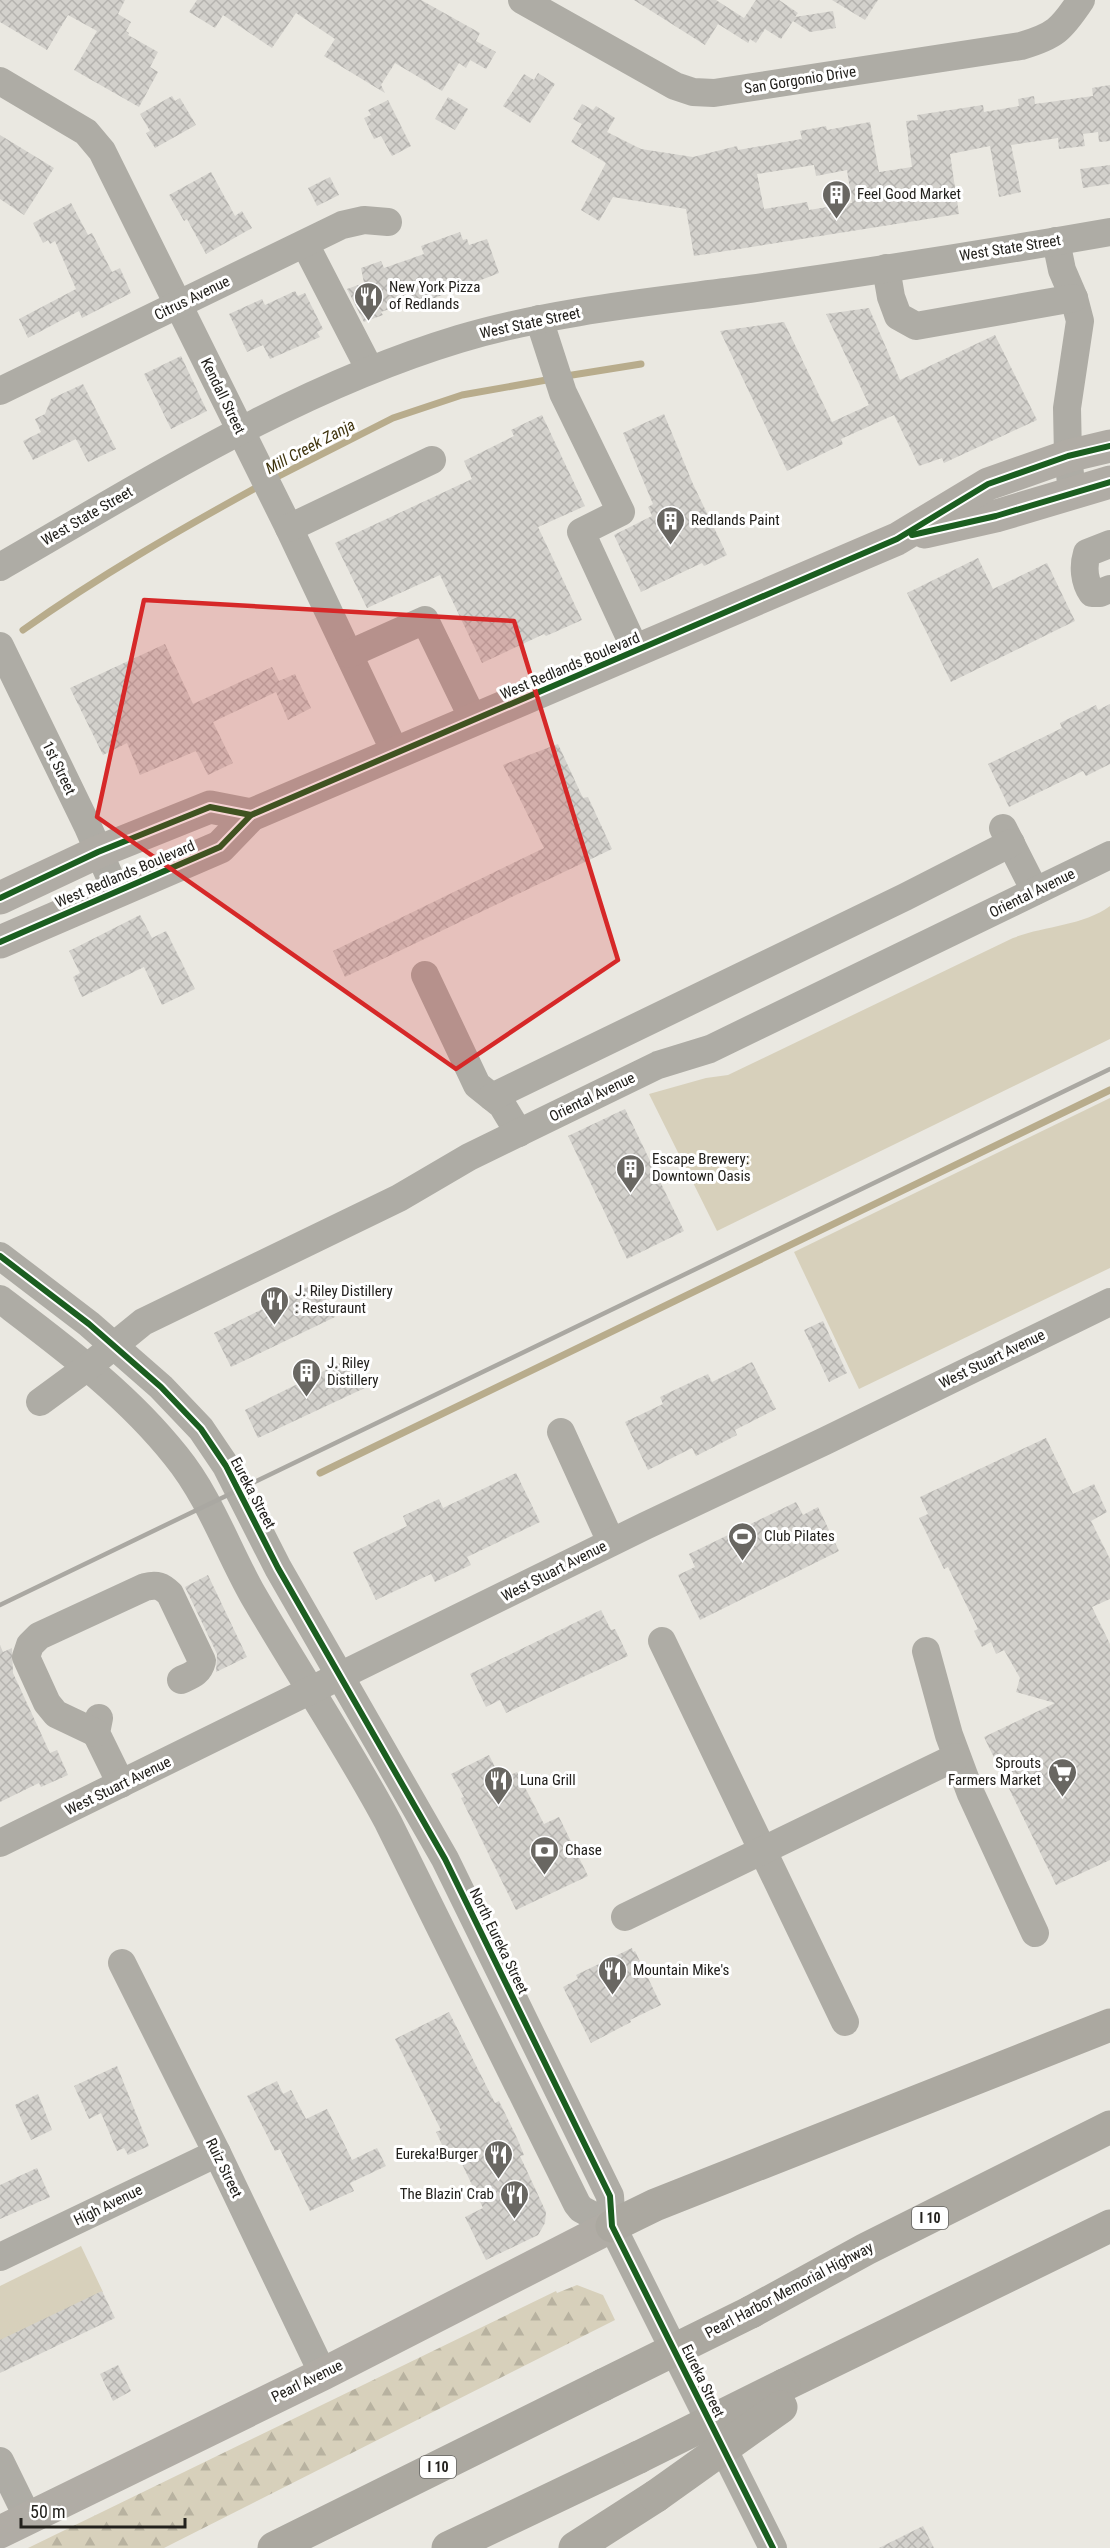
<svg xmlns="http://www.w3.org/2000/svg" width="1110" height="2548" font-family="'Roboto Condensed',sans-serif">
	<defs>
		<pattern id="forest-firs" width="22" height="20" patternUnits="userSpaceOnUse" patternTransform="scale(1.5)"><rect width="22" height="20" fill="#d7d0bb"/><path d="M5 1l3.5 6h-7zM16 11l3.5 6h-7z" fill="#b8b2a0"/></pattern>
		<pattern id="building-cross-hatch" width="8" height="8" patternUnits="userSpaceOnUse" patternTransform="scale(1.5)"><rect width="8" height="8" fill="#d3d1cc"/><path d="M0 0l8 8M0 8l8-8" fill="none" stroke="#b5b3af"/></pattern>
	</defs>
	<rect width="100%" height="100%" fill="#eae8e1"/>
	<g fill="#d7d0bb">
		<path d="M1110,906v133l-393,192 -68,-137 57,-16 22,-3 285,-137c30,-12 70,-12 97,-32z"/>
		<path d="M1110,1098v170l-251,121 -65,-137z"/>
		<path d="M81,2246l22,46 -103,50v-56z"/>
	</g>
	<path fill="url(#forest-firs)" d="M577,2285l26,10 12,25 -451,228h-136l528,-257 1,2z"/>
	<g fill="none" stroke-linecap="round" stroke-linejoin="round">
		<g stroke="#b8ac8c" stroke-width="7">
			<path d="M566,376l75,-12"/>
			<path d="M271,480l122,-62 69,-23 90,-16"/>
			<path d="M23,630c76,-54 156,-100 238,-145"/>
			<path d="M320,1473l790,-383"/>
		</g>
	</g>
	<g fill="url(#building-cross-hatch)" fill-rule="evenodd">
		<path d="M0,0h125l-7,14 13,8 -5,9 3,2 -1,2 30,17 -8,15 8,5 -19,35 -65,-37 23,-39 -29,-16 -21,35 -47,-28z"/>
		<path d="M197,0h224l59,33 -4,8 20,11 -10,17 -16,-9 -4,8 -7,-5 -17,28 -47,-28 -14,22 4,8 -61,-37 11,-17 -39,-26 -24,35 -49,-33 -8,13 -26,-16z"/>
		<path d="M634,0h82l28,18 12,-18h23l19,13 -3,4 38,-6 3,17 -26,4 -17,-11 -12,18 -16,-10 -9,14 -6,-4 -2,4 -30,-19 -13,21z"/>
		<path d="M832,0h46l-13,20z"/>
		<path d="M538,73l17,11 -25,39 -27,-17 21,-32 10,6z"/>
		<path d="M1110,85v56l-11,1 -1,-10 -15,2 2,12 -26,3 -1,-11 -47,7 10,47 -22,5 -9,-51 -40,8 9,60 -265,42 -8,-47 -73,-12 -14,24 -18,-11 25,-47 -35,-21 11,-18 -9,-5 9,-15 11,6 3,-4 19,12 -8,14 34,17 52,8 44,-11 1,4 64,-11 -2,-8 26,-5 1,4 43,-8 9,50 33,-5 -6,-46 12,-1 -1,-5 66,-10 1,7 35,-6 -1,-7 16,-3 1,8 58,-8 -1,-8zM814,165l2,11 31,-6 5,33 -43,7 -2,-8 -43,7 -7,-35z"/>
		<path d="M172,96l3,5 5,-3 16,27 -41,23 -9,-15 4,-2 -10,-17z"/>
		<path d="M448,97l20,12 -13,21 -20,-11z"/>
		<path d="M388,100l23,46 -19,10 -11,-20 -7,3 -10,-21 7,-3 -3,-5z"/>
		<path d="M0,135l54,33 -30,47 -24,-16z"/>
		<path d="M1110,165v19l-27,4 -3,-19z"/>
		<path d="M211,172l24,44 7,-5 10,17 -46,26 -19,-35 -3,2 -15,-26z"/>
		<path d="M330,177l9,18 -22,11 -9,-18z"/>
		<path d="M71,203l17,32 4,-2 20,39 8,-4 11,25 -49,25 -3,-7 -51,27 -9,-19 57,-30 -21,-48 -5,3 -2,-4 -5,3 -10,-20z"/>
		<path d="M460,232l3,8 4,-1 2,6 18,-6 12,34 -85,33 -2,-5 -31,11 2,3 -19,7 -17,-33 17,-6 -3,-15 20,-7 3,7 40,-14 -3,-8z"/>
		<path d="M295,291l3,5 7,-3 18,36 -6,3 3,5 -50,22 -7,-14 -16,7 -18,-38 33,-15 3,6z"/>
		<path d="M869,308l31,72 95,-45 42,85 -93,43 -2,-5 -23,8 -25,-51 -53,24 2,5 -56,27 -67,-140 64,-9 48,100 37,-17 -43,-91z"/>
		<path d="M181,356l26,55 -36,18 -27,-55z"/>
		<path d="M83,384l33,65 -28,13 -12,-23 -43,21 -10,-19 18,-9 -6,-13 10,-5 6,-15z"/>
		<path d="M664,414l29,70 34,71 -23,11 -2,-3 -61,29 -27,-57 38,-19 -4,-9 5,-3 -30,-71z"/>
		<path d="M542,415l43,91 -47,21 44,93 -36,16 -2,-2 -62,29 -42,-88 -73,33 -32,-65 137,-64 -8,-18 50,-25 -3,-6z"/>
		<path d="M978,558l15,31 54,-26 28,58 -124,61 -44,-89z"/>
		<path d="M165,644l28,60 79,-37 7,14 16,-7 16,34 -23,12 -12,-28 -63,30 20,41 -25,12 -12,-24 -56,24 -13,-32 -24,12 -33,-67z"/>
		<path d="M1110,704v60l-24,12 -3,-5 -74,36 -21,-43 74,-36 -2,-5 36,-18 2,5z"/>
		<path d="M558,744l25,54 5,-1 24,52 -267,128 -12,-26 211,-103 -41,-83z"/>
		<path d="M140,915l12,23 14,-7 29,58 -33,16 -18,-38 -62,30 -9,-20 7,-4 -11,-22z"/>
		<path d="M625,1109l59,122 -57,28 -59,-123z"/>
		<path d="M317,1282l18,35 -104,50 -17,-34z"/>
		<path d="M823,1321l24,52 -18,9 -25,-52z"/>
		<path d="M346,1360l5,10 9,-4 9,20 -111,52 -13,-28z"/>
		<path d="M752,1362l24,47 -41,21 2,5 -41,21 -4,-8 -44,22 -23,-48 38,-18 -3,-7 48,-23 4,8z"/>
		<path d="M1046,1438l27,56 21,-10 13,28 -16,9 19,38v40l-18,8 18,37v216l-54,25 -72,-148 71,-34 -39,-11 4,-14 -16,-28 -8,4 -5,-12 -9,5 -8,-16 4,-2 -30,-62 -4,2 -25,-51 9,-4 -8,-17z"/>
		<path d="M516,1473l24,49 -73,35 4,8 -36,17 -4,-8 -55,26 -23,-48 54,-26 -4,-10 36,-17 4,9z"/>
		<path d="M796,1502l7,13 15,-8 21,44 -139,69 -22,-45 17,-8 -6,-13z"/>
		<path d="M208,1575l39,82 -31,15 1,-18 -32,-67z"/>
		<path d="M601,1610l10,20 4,-1 13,27 -122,57 -6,-13 -14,7 -16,-33z"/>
		<path d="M0,1645l3,7 9,-4 1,25 37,80 7,-3 11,25 -27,12 -2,-4 -39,19z"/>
		<path d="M489,1755l12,24 16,-7 27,52 15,-7 29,59 -72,34 -55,-112 3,-1 -13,-23z"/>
		<path d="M632,1948l1,4 2,-1 26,54 -31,15 1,2 -40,21 -28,-56 15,-8 -2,-4z"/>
		<path d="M449,2012l46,91 4,-2 18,37 7,17 -4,1 26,56 -1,11 -7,12 -52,25 -21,-43 18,-9 -29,-61 -9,4 -9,-19 5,-2 -46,-91z"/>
		<path d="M117,2066l32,80 -21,9 -4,-7 -7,3 -16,-38 -12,6 -15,-33z"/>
		<path d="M277,2081l6,13 8,-4 15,29 21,-10 25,51 25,-12 9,18 -36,17 4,8 -44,20 -30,-62 -5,2 -28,-55z"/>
		<path d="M38,2094l14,36 -21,10 -16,-35z"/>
		<path d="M37,2168l13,29 -50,22v-34z"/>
		<path d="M102,2291l13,27 -115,55v-33z"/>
		<path d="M118,2365l13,26 -18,10 -13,-27z"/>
		<path d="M923,2526l11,22h-55z"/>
	</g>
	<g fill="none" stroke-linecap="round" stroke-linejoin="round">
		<g stroke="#aeaca5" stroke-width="28">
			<path d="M522,0l153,86 18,6 21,1 307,-47c34,-10 40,-16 60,-46"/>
			<path d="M0,81l86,51 16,19 187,377 107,226"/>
			<path d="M1056,241l6,29 12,28 6,23 -13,87 1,48 4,36"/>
			<path d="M305,244l65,126"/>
			<path d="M886,268l5,29 7,19 18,10 158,-28"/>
			<path d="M539,319l24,74 58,119 -40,20 55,119"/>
			<path d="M0,391l342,-166 22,-5 24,2"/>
			<path d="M289,528l143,-68"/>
			<path d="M1110,544l-23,9c-4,13 -3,28 5,40h8l10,-4"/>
			<path d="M0,567c148,-85 294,-178 459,-228 94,-28 192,-37 290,-50 120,-17 241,-36 361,-57"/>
			<path d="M0,646l88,181 28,64"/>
			<path d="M349,654l76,-34 49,101"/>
			<path d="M1003,828l32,63"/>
			<path d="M425,975l52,110 25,20 17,28"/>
			<path d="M492,1097l413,-200 106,-54"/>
			<path d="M0,1256l89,68 72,63 40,42 25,37 52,102 167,291 165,337 2,30 161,322"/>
			<path d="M0,1299c63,48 127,95 176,157 34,42 51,93 77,139 44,76 94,150 135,227l189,382 4,5 31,17"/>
			<path d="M40,1402l49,-36 54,-44 256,-124 70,-41 189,-92 52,-16 400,-194"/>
			<path d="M561,1432l50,110"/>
			<path d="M662,1641l183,381"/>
			<path d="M926,1651l23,84 22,59 64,139"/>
			<path d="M99,1718l-3,15 25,51"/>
			<path d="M96,1733l-40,-19 -9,-11 -21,-46 4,-12 9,-9 106,-49c12,-3 17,-1 25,7l32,67c-3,12 -10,14 -21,19"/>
			<path d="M0,1843l645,-317 180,-85 285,-139"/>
			<path d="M625,1917l331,-160"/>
			<path d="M122,1963l95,190 106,221"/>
			<path d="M0,2257l217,-104"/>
			<path d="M0,2461l28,57"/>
		</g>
		<g stroke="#b0aca5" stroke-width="33">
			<path d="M925,532l71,-16 114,-34"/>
			<path d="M0,898l98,-46 112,-45 41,8"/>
			<path d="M0,942l220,-95 31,-32 646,-276 91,-55 80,-28 42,-10"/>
			<path d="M0,2532l323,-158 289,-148"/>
		</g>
		<g stroke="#aba8a0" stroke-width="33">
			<path d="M612,2226l43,-21 455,-180"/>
			<path d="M751,2312l115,-63 244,-122"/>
			<path d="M784,2385l326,-159"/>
			<path d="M274,2548l329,-163"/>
			<path d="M448,2548l191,-91"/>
			<path d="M575,2548l81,-52"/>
		</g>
		<path stroke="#aaa8a2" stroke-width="4.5" d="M0,1605l1110,-536"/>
		<g stroke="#aba8a0" stroke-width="33">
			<path d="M603,2385l148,-73"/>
			<path d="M639,2457l145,-72"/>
			<path d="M656,2496l125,-89"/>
		</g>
		<defs>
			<g id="cycleway">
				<path d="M912,535l84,-19 114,-34"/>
				<path d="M0,898l98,-46 112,-45 41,8"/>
				<path d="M0,942l220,-95 31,-32 646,-276 91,-55 80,-28 42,-10"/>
				<path d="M0,1256l89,68 72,63 40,42 25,37 52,102 167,291 165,337 2,30 161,322"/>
			</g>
		</defs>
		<use href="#cycleway" stroke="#fff" stroke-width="10"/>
		<use href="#cycleway" stroke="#1b5e20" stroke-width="6"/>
	</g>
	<path fill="#d62828" fill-opacity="0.2" stroke="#d62828" stroke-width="4.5" stroke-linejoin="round" d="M144,600l370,21 104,339 -162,109 -359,-252z"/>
	<defs>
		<symbol id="building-pin" viewBox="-11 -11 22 30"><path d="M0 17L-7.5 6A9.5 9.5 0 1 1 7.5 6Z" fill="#696762" stroke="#fff"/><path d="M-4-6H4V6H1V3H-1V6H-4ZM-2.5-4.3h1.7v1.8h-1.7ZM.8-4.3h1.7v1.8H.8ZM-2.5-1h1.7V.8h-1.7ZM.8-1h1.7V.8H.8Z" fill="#fff"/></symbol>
		<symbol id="restaurant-pin" viewBox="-11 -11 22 30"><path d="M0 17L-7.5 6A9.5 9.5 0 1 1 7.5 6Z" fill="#696762" stroke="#fff"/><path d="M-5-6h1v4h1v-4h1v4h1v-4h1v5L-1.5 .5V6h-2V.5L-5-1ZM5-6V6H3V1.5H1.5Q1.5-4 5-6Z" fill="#fff"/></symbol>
		<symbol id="stadium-pin" viewBox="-11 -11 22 30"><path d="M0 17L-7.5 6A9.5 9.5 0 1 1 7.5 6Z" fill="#696762" stroke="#fff"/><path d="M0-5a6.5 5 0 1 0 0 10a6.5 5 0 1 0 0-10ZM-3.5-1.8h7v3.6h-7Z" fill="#fff"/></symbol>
		<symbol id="supermarket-pin" viewBox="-11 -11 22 30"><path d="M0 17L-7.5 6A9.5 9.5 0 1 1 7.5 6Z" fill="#696762" stroke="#fff"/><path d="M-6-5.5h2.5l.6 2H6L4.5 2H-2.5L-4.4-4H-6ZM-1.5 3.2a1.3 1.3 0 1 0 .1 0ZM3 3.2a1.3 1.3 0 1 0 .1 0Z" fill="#fff"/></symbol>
		<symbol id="bank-pin" viewBox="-11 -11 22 30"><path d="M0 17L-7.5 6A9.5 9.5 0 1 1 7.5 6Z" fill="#696762" stroke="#fff"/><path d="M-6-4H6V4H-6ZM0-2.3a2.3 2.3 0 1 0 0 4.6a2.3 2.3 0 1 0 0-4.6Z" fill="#fff"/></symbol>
	</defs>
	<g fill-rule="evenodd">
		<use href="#building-pin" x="820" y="178" width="33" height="45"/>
		<use href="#restaurant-pin" x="352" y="280" width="33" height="45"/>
		<use href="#building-pin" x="654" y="504" width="33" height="45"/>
		<use href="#building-pin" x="614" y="1152" width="33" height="45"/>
		<use href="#restaurant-pin" x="258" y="1284" width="33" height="45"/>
		<use href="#building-pin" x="290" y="1356" width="33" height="45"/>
		<use href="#stadium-pin" x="726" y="1520" width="33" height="45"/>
		<use href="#supermarket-pin" x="1046" y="1756" width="33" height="45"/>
		<use href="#restaurant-pin" x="482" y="1764" width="33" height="45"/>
		<use href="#bank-pin" x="528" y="1834" width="33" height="45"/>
		<use href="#restaurant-pin" x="596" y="1954" width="33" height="45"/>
		<use href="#restaurant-pin" x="482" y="2138" width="33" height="45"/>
		<use href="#restaurant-pin" x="498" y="2178" width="33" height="45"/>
	</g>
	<g text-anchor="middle" stroke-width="6" stroke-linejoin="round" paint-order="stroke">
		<g fill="#fff" stroke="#656461" stroke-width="1.5">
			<rect x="912" y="2207" width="36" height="22" rx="4.5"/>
			<rect x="420" y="2456" width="36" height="22" rx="4.5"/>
		</g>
		<g font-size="14" font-weight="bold" fill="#23211d">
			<text x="930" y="2223">I 10</text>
			<text x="438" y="2472">I 10</text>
		</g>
		<g font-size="15" fill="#23211d" stroke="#fff">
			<text transform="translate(800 80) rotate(-9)" y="5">San Gorgonio Drive</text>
			<text transform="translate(1010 248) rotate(-9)" y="5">West State Street</text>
			<text transform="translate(192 298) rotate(-26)" y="5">Citrus Avenue</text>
			<text transform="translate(530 323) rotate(-12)" y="5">West State Street</text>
			<text transform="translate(223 396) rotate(64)" y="5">Kendall Street</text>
			<text transform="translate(87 516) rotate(-30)" y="5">West State Street</text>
			<text transform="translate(570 666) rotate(-23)" y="5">West Redlands Boulevard</text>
			<text transform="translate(59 768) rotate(64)" y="5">1st Street</text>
			<text transform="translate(125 874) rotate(-23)" y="5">West Redlands Boulevard</text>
			<text transform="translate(1032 893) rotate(-26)" y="5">Oriental Avenue</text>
			<text transform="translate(592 1097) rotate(-26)" y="5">Oriental Avenue</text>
			<text transform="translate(992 1359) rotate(-26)" y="5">West Stuart Avenue</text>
			<text transform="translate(253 1493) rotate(62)" y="5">Eureka Street</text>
			<text transform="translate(554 1571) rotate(-27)" y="5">West Stuart Avenue</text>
			<text transform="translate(118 1786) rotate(-26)" y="5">West Stuart Avenue</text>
			<text transform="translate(499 1941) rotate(64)" y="5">North Eureka Street</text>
			<text transform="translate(224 2168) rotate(64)" y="5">Ruiz Street</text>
			<text transform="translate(108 2205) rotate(-26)" y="5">High Avenue</text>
			<text transform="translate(789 2290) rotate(-28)" y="5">Pearl Harbor Memorial Highway</text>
			<text transform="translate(307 2381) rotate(-26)" y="5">Pearl Avenue</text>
			<text transform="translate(703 2381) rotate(64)" y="5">Eureka Street</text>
		</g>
		<g font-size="15" fill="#23211d" stroke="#fff" text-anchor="start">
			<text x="857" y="199">Feel Good Market</text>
			<text x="389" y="292">New York Pizza<tspan x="389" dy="17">of Redlands</tspan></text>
			<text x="691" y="525">Redlands Paint</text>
			<text x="652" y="1164">Escape Brewery:<tspan x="652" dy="17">Downtown Oasis</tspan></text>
			<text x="295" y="1296">J. Riley Distillery<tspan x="295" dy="17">: Resturaunt</tspan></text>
			<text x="327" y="1368">J. Riley<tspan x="327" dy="17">Distillery</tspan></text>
			<text x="764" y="1541">Club Pilates</text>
			<text x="1041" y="1768" text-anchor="end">Sprouts<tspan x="1041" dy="17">Farmers Market</tspan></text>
			<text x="520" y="1785">Luna Grill</text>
			<text x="565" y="1855">Chase</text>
			<text x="633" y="1975">Mountain Mike's</text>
			<text x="478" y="2159" text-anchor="end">Eureka!Burger</text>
			<text x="494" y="2199" text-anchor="end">The Blazin' Crab</text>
		</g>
		<g font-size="16" font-style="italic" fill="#40350f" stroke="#fff">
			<text transform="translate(310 446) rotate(-28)" y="6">Mill Creek Zanja</text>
		</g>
	</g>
	<path d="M21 2518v9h164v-9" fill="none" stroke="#23211d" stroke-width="3"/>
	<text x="30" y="2518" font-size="18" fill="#23211d" stroke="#ffffff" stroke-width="4.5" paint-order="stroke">50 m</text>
</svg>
